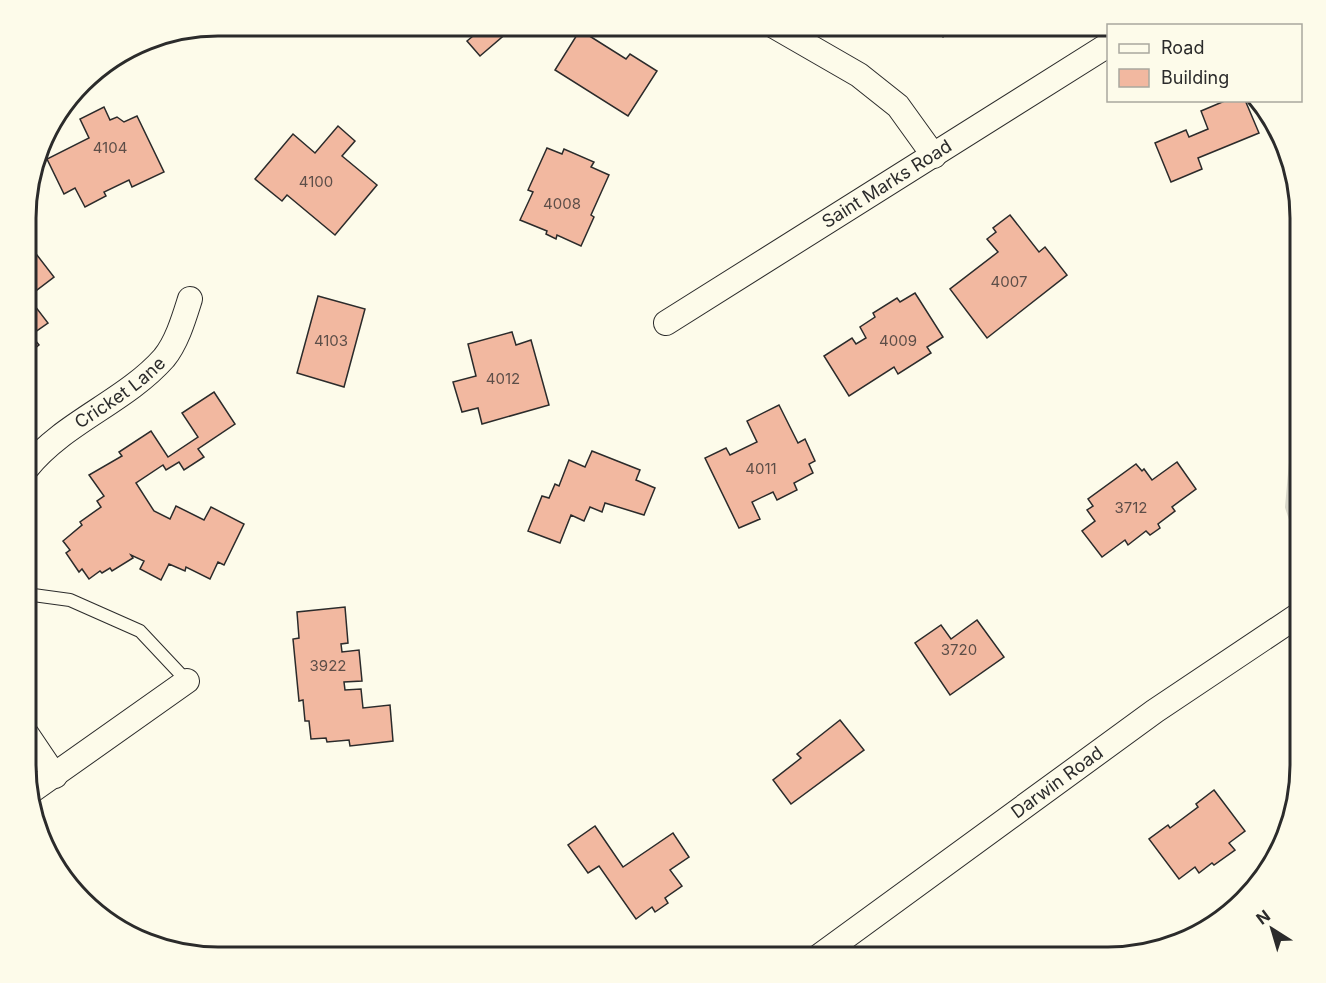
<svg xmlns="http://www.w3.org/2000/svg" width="1326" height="983" font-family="Inter,sans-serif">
	<rect width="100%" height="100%" fill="#fdfbea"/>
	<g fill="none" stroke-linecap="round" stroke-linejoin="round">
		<path stroke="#d8d7c9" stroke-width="8" d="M1300,540l-11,-33 6,-67 5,-8"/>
	</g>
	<g fill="#f2b8a0" stroke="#2b2b2b" stroke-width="1.5">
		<path d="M463,26h52l-35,30 -13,-15 6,-5z"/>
		<path d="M929,26h21l-7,11z"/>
		<path d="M580,30l46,29 4,-5 27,17 -29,45 -73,-46z"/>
		<path d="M1227,100h18l14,33 -61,25 4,11 -31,13 -16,-39 31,-13 3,7 19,-8 -7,-18z"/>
		<path d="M104,107l6,13 7,-3 7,5 13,-6 27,56 -32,15 -3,-7 -25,12 2,4 -21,11 -10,-19 -11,6 -17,-35 42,-21 -9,-19z"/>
		<path d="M338,126l17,15 -13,15 35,29 -42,50 -48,-40 -5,6 -27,-22 38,-45 22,19z"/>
		<path d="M547,148l15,6 2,-5 30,13 -3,5 18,8 -18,40 3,2 -13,29 -24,-11 -1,4 -10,-5 1,-3 -27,-11 13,-28 -5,-2z"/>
		<path d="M1010,215l29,37 6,-5 22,28 -80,63 -37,-49 48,-37 -11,-13 9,-7 -3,-4z"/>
		<path d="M30,246l24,31 -26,20 20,26 -17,12 8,10 -12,10v-106z"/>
		<path d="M915,293l28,44 -16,10 4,6 -33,21 -4,-7 -45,29 -25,-40 28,-18 4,6 10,-6 -6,-11 15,-10 -2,-4 24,-15 3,4z"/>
		<path d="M318,296l47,13 -21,78 -47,-14z"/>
		<path d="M512,332l4,13 15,-5 18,65 -67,19 -4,-16 -16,4 -9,-30 23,-6 -8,-32z"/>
		<path d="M214,392l21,32 -37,25 6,8 -20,13 -5,-8 -13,8 -3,-5 -27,18 18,28 16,8 6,-13 28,14 7,-13 33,17 -20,41 -6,-3 -8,17 -24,-12 -1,4 -16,-7 -8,16 -21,-11 4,-8 -13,-6 2,3 -21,13 -2,-3 -8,5 -2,-2 -11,8 -7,-10 -3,3 -13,-19 4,-3 -7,-9 19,-16 -2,-3 21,-15 -4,-6 7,-5 -15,-21 33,-19 -3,-4 32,-21 17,26 30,-20 -16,-24z"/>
		<path d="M779,405l19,38 7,-4 10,22 -6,3 4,9 -19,10 3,7 -20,10 -4,-8 -21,10 8,17 -21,9 -34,-70 21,-10 4,7 27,-13 -10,-21z"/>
		<path d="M592,451l48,19 -4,10 19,8 -11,27 -39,-12 -3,9 -12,-5 -6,14 -13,-6 -11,28 -32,-12 14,-35 7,2 6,-14 4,2 10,-26 16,7z"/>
		<path d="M1177,462l19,27 -24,18 3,4 -17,13 2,4 -10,7 -4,-4 -18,14 -3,-5 -23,17 -20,-26 13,-10 -8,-11 6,-4 -5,-7 48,-35 6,7 2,-2 8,11z"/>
		<path d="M345,607l3,36 -7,1 1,8 17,-2 3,31 -18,1 1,8 16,-1 2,19 27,-3 3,36 -43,5 -1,-6 -22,2 -1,-4 -15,1 -2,-18h-4l-2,-21 -4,1 -6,-62 6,-1 -2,-26z"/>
		<path d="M977,620l27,37 -54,38 -35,-52 26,-18 10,14z"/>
		<path d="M840,720l24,30 -73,54 -18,-24 28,-22 -4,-4z"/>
		<path d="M1214,790l31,41 -16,12 6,7 -21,15 -2,-2 -13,10 -4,-6 -16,12 -30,-40 19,-14 2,3 28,-21 -2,-3z"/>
		<path d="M595,826l28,41 50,-34 16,24 -19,13 12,16 -17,12 3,5 -13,9 -3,-5 -16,12 -37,-53 -11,7 -20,-28z"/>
	</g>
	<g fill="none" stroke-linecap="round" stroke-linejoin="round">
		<defs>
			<path id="lane" d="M26,594l44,6 70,31 47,50"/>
			<g id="street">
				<path d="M774,26l85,49 39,31 36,50"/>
				<path id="s1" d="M666,323l442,-278"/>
				<path id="s2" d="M27,468c37,-46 98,-66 137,-110 13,-16 20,-40 26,-59"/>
				<path d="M26,733l29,43"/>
				<path d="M30,792l157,-111"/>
				<path id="s3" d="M818,957l337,-246 145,-97"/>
			</g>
		</defs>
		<use href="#lane" stroke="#2b2b2b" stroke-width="14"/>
		<use href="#street" stroke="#2b2b2b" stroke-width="26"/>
		<use href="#lane" stroke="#fdfbea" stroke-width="12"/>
		<use href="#street" stroke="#fdfbea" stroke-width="24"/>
	</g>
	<g text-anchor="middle" stroke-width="4.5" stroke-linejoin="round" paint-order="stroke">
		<g font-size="15" fill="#5d4e48">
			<text x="110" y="153">4104</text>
			<text x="316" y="187">4100</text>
			<text x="562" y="209">4008</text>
			<text x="1009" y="287">4007</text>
			<text x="331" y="346">4103</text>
			<text x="898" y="346">4009</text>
			<text x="503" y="384">4012</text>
			<text x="761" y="474">4011</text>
			<text x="1131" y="513">3712</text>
			<text x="959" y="655">3720</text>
			<text x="328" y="671">3922</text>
		</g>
		<g font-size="18" fill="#2b2b2b" stroke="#fdfbea">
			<text dy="6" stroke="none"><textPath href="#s1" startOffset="261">Saint Marks Road</textPath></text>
			<text dy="6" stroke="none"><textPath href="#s2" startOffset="120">Cricket Lane</textPath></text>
			<text dy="6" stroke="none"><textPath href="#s3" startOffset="296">Darwin Road</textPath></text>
		</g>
	</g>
	<path d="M0 0H1326V983H0ZM218 36H1108A182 182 0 0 1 1290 218V765A182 182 0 0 1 1108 947H218A182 182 0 0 1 36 765V218A182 182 0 0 1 218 36Z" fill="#fdfbea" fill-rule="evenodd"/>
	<path fill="none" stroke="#2b2b2b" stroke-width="3" d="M218 36H1108A182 182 0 0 1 1290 218V765A182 182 0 0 1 1108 947H218A182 182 0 0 1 36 765V218A182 182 0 0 1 218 36Z"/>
	<rect x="1107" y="24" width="195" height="78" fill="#fdfbea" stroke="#a9a89e" stroke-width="1.5"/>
	<rect x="1119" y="44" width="30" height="9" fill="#fdfbea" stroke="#a9a89e" stroke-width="1.5"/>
	<text x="1161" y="54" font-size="18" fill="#2b2b2b">Road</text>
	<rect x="1119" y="69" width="30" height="18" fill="#f2b8a0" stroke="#a9a89e" stroke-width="1.5"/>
	<text x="1161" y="84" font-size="18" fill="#2b2b2b">Building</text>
	<g transform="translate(1272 929) rotate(323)" stroke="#fdfbea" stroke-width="4.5" paint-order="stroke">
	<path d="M0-4.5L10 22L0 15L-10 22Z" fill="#2b2b2b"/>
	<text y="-9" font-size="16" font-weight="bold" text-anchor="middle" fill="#2b2b2b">N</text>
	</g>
</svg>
